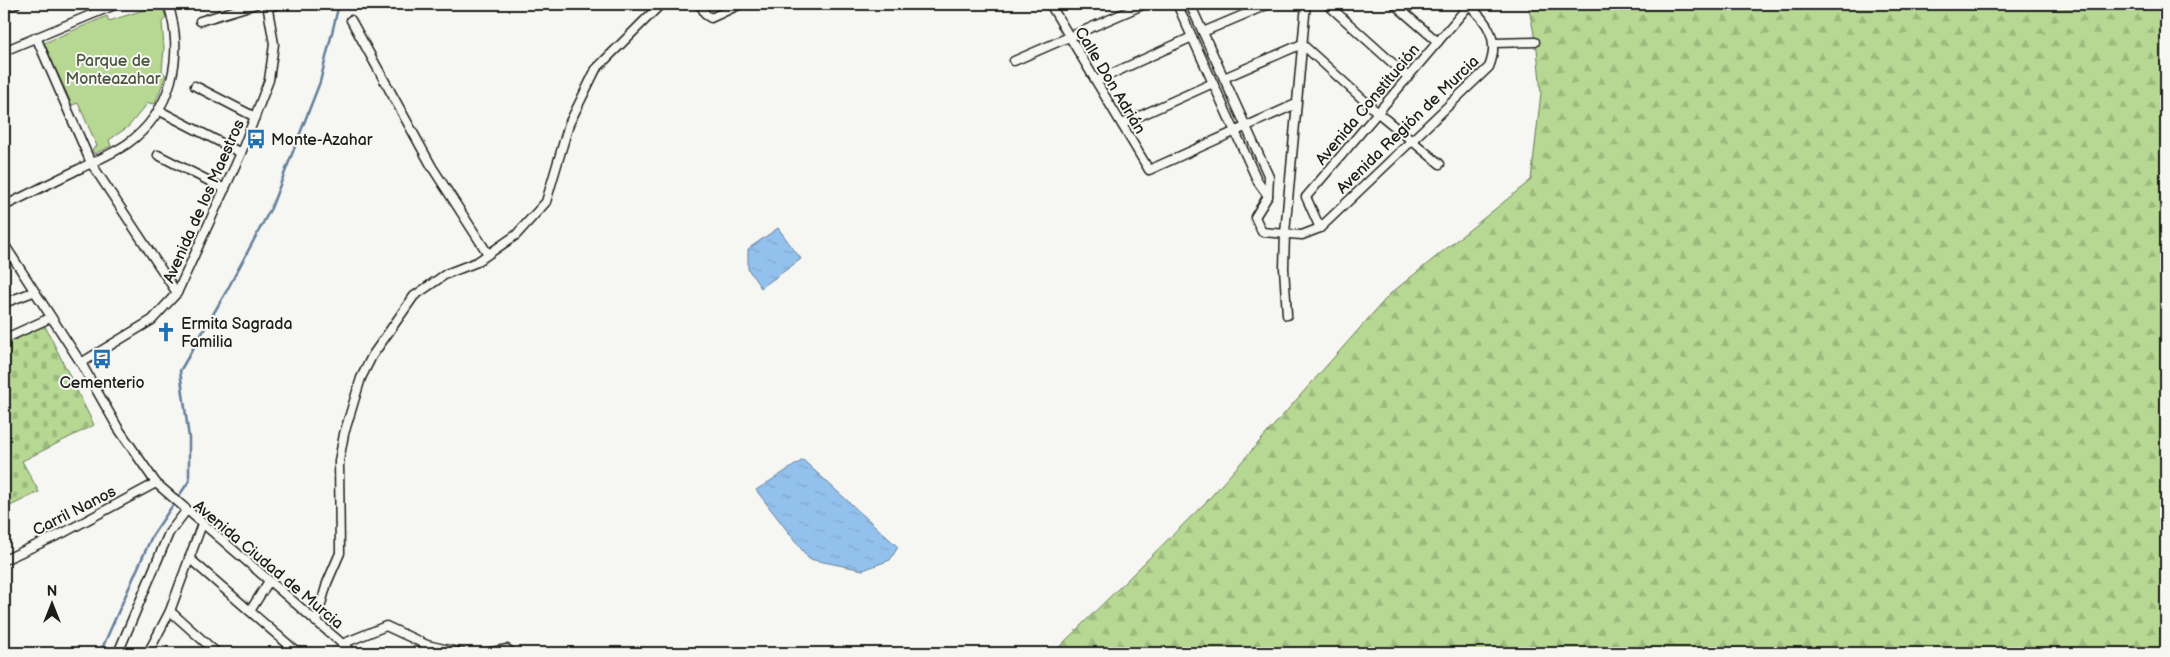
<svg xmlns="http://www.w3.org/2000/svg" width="2170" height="657" font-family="'Balsamiq Sans',sans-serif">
	<defs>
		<pattern id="forest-firs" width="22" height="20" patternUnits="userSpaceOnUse" patternTransform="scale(1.25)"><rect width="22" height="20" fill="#b6d892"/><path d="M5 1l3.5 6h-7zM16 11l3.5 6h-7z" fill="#9cb97d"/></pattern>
		<pattern id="cemetery-stones" width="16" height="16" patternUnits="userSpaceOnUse" patternTransform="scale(1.25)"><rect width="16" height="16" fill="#b6d892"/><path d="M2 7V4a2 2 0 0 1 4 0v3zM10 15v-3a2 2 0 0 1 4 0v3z" fill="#9cb97d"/></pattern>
		<pattern id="water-ripples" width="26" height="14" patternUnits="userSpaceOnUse" patternTransform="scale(1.25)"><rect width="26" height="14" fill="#93c1ed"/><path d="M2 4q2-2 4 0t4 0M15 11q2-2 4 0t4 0" fill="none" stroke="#7ea5cb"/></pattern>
	</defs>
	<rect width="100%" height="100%" fill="#f6f6f2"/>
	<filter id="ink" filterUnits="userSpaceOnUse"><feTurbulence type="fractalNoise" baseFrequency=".02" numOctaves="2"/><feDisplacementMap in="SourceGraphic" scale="10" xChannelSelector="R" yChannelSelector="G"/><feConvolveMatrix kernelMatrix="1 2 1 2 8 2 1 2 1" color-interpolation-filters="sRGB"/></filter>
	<g filter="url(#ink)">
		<path fill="#b6d892" stroke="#697a57" d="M162,4l4,14 -4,4 2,26 -2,23 4,4 -11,29 -7,-1 -20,24 -19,13 2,6 -17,8 -2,-5 5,-3 -19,-43 -6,2 -28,-62 63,-27 2,5z"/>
		<path fill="url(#forest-firs)" stroke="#697a57" d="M1528,4h638v649h-1113l154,-152 183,-207 141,-114 10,-87 -4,-44z"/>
		<path fill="url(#cemetery-stones)" stroke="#697a57" d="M44,324l50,101 -72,36 17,31 -35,17v-167z"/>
		<g fill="url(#water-ripples)" stroke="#637f99">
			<path d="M778,228l23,31 -40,29 -13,-19v-20z"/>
			<path d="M803,460l95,87 -8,13 -27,10 -54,-11 -53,-69z"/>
		</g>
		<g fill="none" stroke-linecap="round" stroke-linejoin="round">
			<path stroke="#637f99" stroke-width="2.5" d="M100,653l52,-117 37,-55v-43l-9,-67 46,-79 45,-84 49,-126 19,-78"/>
			<defs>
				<g id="minor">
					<path d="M700,4l6,11 5,3 30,-14"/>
					<path d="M1050,4l99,166 147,-66"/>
					<path d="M1177,4l81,178 10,14"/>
					<path d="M1190,4l79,173 -1,19 -13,21 7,15 40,3 18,-7 169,-161c11,-27 -1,-46 -22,-63"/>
					<path d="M1327,4l81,73"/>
					<path d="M1394,4l44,38"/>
					<path d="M13,5l3,-1"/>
					<path d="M268,7l11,-3"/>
					<path d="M351,20l81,147 56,87"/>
					<path d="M200,21l56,-17"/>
					<path d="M1203,32l66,-28"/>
					<path d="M36,37l55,126 86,130"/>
					<path d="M1494,43l41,-1"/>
					<path d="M4,51l113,-47"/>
					<path d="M1014,61l131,-57"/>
					<path d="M1224,78l78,-34 76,69 62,51"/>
					<path d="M1096,81l96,-44"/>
					<path d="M195,86l60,31"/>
					<path d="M158,110l83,43"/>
					<path d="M1122,124l91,-41"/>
					<path d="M158,155l67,34"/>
					<path d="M4,206c25,-12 50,-25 75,-37 16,-8 33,-15 48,-25 45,-32 58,-89 41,-140"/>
					<path d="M1320,228l-14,-31 164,-193"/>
					<path d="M4,244l77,119 37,65 38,55 197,170"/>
					<path d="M4,303l29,-11"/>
					<path d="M1287,315l-3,-47 1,-35 21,-229"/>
					<path d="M4,339l46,-21"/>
					<path d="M81,363l71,-43 25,-27 64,-140 28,-73 5,-36 -7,-40"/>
					<path d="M189,558l109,95"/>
					<path d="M4,560l61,-28 91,-49"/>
					<path d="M170,611l47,42"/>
					<path d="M250,611l19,-30"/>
					<path d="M316,622l11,-39 13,-30 -1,-92 5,-27 17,-56 11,-22 42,-60 32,-22 31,-12 39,-27 30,-33 23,-78 27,-55 65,-65"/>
					<path d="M342,644l44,-18 41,19 35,8"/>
					<path d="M118,653l51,-120 17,-22"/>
					<path d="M148,653l22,-42 32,-87"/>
					<path d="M487,653l20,-4 4,4"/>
				</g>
			</defs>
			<use href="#minor" stroke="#1c1c1c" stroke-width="11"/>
			<use href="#minor" stroke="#f6f6f2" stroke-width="8"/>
		</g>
	</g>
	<defs>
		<symbol id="bus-bare" viewBox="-9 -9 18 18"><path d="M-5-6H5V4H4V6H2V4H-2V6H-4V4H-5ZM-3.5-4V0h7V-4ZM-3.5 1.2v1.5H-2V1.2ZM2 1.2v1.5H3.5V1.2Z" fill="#1f6fb2" stroke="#f6f6f2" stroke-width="2.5" paint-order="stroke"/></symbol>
		<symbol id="church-bare" viewBox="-9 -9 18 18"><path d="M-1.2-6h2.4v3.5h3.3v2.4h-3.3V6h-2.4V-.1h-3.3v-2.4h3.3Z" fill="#1f6fb2" stroke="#f6f6f2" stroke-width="2.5" paint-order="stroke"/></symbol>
	</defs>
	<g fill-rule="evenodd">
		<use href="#bus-bare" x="242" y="125" width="28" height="28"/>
		<use href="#church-bare" x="152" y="318" width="28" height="28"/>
		<use href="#bus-bare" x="88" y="345" width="28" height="28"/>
	</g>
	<g text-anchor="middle" stroke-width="4" stroke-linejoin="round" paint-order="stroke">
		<g font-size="16" fill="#4a543f" stroke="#f6f6f2">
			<text x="113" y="66">Parque de<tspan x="113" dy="18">Monteazahar</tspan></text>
		</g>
		<g font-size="16" fill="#1c1c1c" stroke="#f6f6f2">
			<text transform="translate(1111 80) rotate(59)" y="6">Calle Don Adrián</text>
			<text transform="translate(1367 104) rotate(-50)" y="6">Avenida Constitución</text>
			<text transform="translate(1407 124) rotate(-44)" y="6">Avenida Región de Murcia</text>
			<text transform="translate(203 201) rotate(-66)" y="6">Avenida de los Maestros</text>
			<text transform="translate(74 510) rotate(-27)" y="6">Carril Nanos</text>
			<text transform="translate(269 564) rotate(40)" y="6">Avenida Ciudad de Murcia</text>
		</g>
		<g font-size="16" fill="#1c1c1c" stroke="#f6f6f2" text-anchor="start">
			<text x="271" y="145">Monte-Azahar</text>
			<text x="181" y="329">Ermita Sagrada<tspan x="181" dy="18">Familia</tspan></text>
			<text x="102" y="388" text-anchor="middle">Cementerio</text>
		</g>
	</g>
	<rect width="2170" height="657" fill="none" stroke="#f6f6f2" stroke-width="20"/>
	<rect x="10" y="10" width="2150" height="637" fill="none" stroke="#1c1c1c" stroke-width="2" filter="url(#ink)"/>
	<g transform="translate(52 604)" stroke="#f6f6f2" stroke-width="4" paint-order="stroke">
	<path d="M0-4L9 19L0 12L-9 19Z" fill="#1c1c1c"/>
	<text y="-8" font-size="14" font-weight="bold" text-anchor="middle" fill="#1c1c1c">N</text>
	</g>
</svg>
